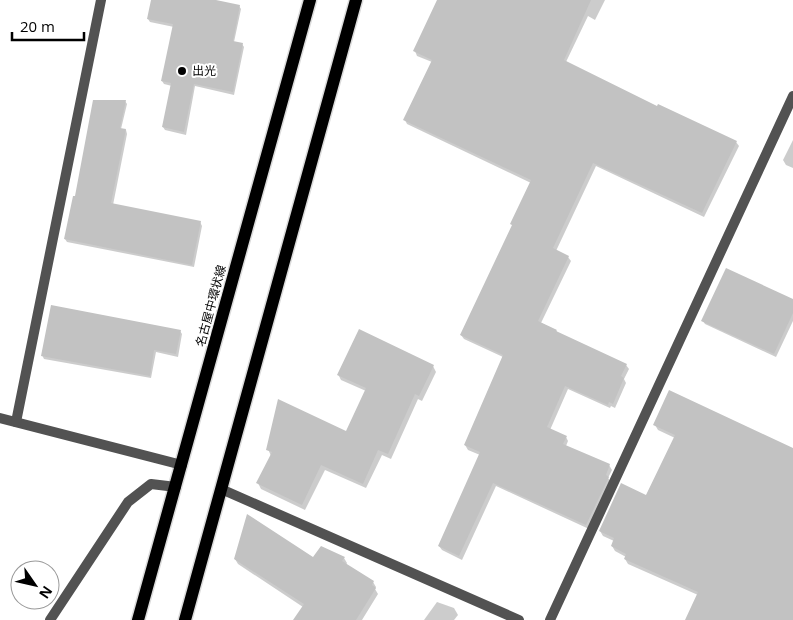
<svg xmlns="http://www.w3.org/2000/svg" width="793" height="620" font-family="'Open Sans','Noto Sans JP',sans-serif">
	<rect width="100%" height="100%" fill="#fff"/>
	<g fill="#0003">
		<path d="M152,0h58l29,6 2,3 -7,33 8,2 2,3 -10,48 -39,-9 -9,49 -21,-5 -2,-3 9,-41 -8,-2 -2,-3 12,-54 -24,-5 -2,-3z"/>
		<path d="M439,0h166l-10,20 -7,-4 -22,46 92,46 78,34 3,4 -35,71 -108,-51 -40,85 12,6 3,4 -30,62 15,7 2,4 68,31 3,4 -5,10 2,4 -11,25 -4,-2 -1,2 -42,-19 -18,41 16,7 2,4 -2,5 43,19 3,5 -4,8 3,4 -22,47 -93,-43 -34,74 -20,-10 -3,-4 41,-91 -12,-5 -3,-5 38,-88 -39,-18 -3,-4 52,-109 18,-43 -124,-59 -2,-4 27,-58 -15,-6 -2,-5z"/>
		<path d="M125,101l2,3 -6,25 5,1 1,4 -14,71 87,17 2,4 -8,41 -127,-25 -2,-3 11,-41z"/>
		<path d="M793,140v28l-7,-3 -3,-5z"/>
		<path d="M793,301v20l-17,36 -71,-33 -2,-3z"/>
		<path d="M180,331l2,3 -4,23 -22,-5 -5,26 -107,-19 -2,-4z"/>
		<path d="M433,366l3,6 -14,29 -4,-2 -27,60 -9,-4 -16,33 -41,-18 -20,40 -44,-21 -3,-6 13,-27 -3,-7 79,-16 19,-42 -25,-11 -3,-6z"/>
		<path d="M655,425l138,24v171h-106l11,-25 -70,-31 -3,-5 1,-2 -11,-6 -3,-5 2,-5 -11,-5 -3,-5 46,-35 29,-58 -17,-8z"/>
		<path d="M322,547l22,11 3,5 -1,2 27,17 3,5 -1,2 3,5 -16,26h-67l8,-13 -65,-43 -3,-5h79z"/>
		<path d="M437,602l17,6 4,7 -4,5h-30z"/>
	</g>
	<g fill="#c2c2c2">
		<path d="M151,0h65l24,5 -7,36 10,2 -10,49 -39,-8 -10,48 -22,-5 9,-44 -10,-2 12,-57 -26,-5z"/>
		<path d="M437,0h154l-27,60 93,46 1,-2 79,37 -35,72 -109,-50 -40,85 16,8 -31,65 19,9 -1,1 71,33 -6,12 3,2 -11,26 -4,-2 -1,3 -43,-19 -18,41 20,9 -4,8 47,20 -4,11 3,2 -23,48 -93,-42 -34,73 -21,-10 42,-94 -16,-7 39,-90 -43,-20 52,-110 -2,-1 21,-44 -128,-60 29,-60 -19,-9z"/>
		<path d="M93,100h33l-6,28 6,1 -15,74 90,18 -9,44 -128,-26 9,-43h2z"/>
		<path d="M726,268l67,31v14l-19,41 -73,-33z"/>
		<path d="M51,305l130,25 -5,24 -22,-4 -4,26 -109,-20z"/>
		<path d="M359,329l75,36 -15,31 -4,-2 -27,60 -10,-4 -15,34 -42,-19 -19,40 -46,-22 16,-31 -6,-2 12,-51 68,32 20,-43 -29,-13z"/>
		<path d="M669,390l124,58v172h-108l13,-28 -74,-33 2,-5 -15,-8 3,-8 -15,-7 22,-48 25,12 29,-60 -22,-10z"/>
		<path d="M247,514l66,43 8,-11 24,11 -3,4 32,20 -2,4 4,3 -20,32h-63l11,-16 -70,-45z"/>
	</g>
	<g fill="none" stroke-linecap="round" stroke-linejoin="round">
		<defs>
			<g id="primary">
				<path d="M138,620l172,-620"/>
				<path d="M185,620l171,-620"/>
			</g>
		</defs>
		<use href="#primary" stroke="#dbdbdb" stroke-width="15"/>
		<g stroke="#525252" stroke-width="10">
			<path d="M0,418l182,47"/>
			<path d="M16,422l85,-422"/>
			<path d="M221,489l298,131"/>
			<path d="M50,620l78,-118 23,-18 25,3"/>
			<path d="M550,620l243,-524"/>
		</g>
		<use href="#primary" stroke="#000" stroke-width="12"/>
	</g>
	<circle fill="#000" stroke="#fff" stroke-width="2" cx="182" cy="71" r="5"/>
	<g text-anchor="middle" stroke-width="4" stroke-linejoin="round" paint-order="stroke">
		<g font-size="12" fill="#000" stroke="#fff" text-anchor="start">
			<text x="192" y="75">出光</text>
		</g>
		<g font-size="12" fill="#000" stroke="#fff">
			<text transform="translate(211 306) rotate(-75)" y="4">名古屋中環状線</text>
		</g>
	</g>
	<g transform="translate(35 585) rotate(124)"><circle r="24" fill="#ffffff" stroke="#999999"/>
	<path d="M0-4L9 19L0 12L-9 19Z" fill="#000000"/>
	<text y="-8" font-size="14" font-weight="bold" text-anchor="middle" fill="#000000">N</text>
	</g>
	<path d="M12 32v8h72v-8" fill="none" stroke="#000000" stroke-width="2.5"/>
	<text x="20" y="32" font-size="15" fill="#000000" stroke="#ffffff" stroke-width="4" paint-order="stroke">20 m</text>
</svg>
